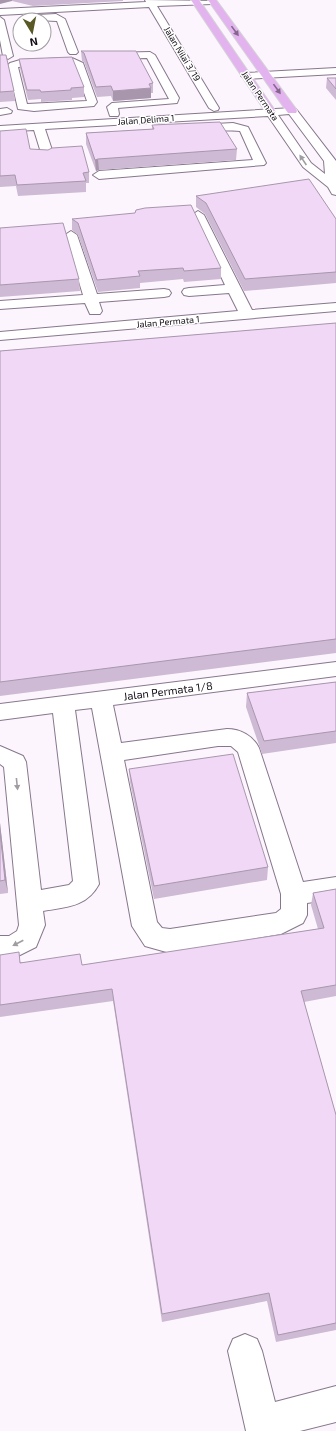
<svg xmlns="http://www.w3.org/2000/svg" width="336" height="1431" font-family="'Exo 2',sans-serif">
	<rect width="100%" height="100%" fill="#fcf5fe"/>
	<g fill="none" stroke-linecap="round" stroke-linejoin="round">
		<defs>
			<g id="minor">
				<path d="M145,0l71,1 -4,3 -55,2 62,102 -1,2 -4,1 -5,-3 -60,-101 -149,8v-6l146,-7z"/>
				<path d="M56,14l9,5 13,33 -2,2h-6l-2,-2 -11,-31 -22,-1 -2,-2 4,-3z"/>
				<path d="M0,17l4,3 9,36 -5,3 -5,-3 -3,-16z"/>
				<path d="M150,52l5,3 24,43 -2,5 -59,5 1,6 -1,2h-8l-3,-9 5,-4 57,-4 -22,-41 -38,1 -5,-3 5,-3z"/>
				<path d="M72,58l11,5 14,39 -3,4 -60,5 -16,-2 -10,-44 2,-2 10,-3zM71,64l3,1 13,36 -60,3 -9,-37z"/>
				<path d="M336,68v6l-90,5 -5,-3 5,-3z"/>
				<path d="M7,108l5,3 -1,2 -11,2v-6z"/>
				<path d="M292,108l4,1 40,52v34l-4,-1 -4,-7 -25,-20 -35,-51 -223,13 9,27 -6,3 -6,-3 -8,-26 -34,2v-6zM289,114l35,47 1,13 -14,-11 -33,-48z"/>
				<path d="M233,123l15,4 18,36 -2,2 -165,14 -6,-4 6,-4 154,-11 -13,-29c-9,-2 -24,2 -30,-4l5,-3z"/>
				<path d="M198,211l6,4 48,95 84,-7v8l-336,29v-8l238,-21 -9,-18 -40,3 -5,-1 -2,-3 2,-3 5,-1 36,-3 -33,-70z"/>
				<path d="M71,231l6,4 20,59 67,-5 5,1 2,3 -2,3 -5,1 -65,5 3,9 -2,3h-10l-5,-11 -85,6v-8l83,-6 -18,-60z"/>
				<path d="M336,662v14l-223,29 8,38 106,-14c14,0 26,7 32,19l44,134 33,-5v22l-29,4v12l-4,8 -22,11 -111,19 -25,-7 -13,-20 -40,-218 -17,2 24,174c-12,23 -33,23 -56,27l2,14 -9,22 -24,12 -12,1v-24h9l8,-5 2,-6 -15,-158 -4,-3v-18l23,10 3,6 15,128 28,-5 4,-4 -20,-168 -53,7v-16zM218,746h13l7,6 43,142v15l-5,4 -106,16 -8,-1 -5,-6 -33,-162z"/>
				<path d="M245,1334l12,5 5,12 13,51 61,-16v36l-36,9h-54l-18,-80 5,-12z"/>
			</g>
			<g id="major">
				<path d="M191,0h8l77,112 -1,2h-8z"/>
				<path d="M208,0h8l80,109 1,2 -1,2h-8z"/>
			</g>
		</defs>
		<use href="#minor" stroke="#87778c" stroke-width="2"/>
		<use href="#major" stroke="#d4d3d5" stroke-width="2"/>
		<use href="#minor" fill="#fff" fill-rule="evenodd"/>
		<use href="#major" fill="#e3b3f0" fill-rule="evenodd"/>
	</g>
	<g fill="#cebad4">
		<path d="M0,0h123v1l-90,5 -21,-5z"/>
		<path d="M81,51l72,32v10h-2v5l-38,3 -2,-5 -14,1 -13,-35 -2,-1z"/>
		<path d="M0,55l14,36 1,10 -15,1z"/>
		<path d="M19,59l65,28v10l-12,1v2l-31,2v-3l-13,1 -8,-32z"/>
		<path d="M327,78h9v22l-10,-12z"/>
		<path d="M152,125l85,24 -1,11 -137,10 -3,1 -10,-27v-11l66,-4z"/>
		<path d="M0,131l30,18 59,23v11h-3v9l-68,4 -2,-10 -16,1z"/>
		<path d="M196,196l140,23v64l-92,8 -39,-77 -9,-7z"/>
		<path d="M72,219l149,49v11l-37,3 -1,-3 -43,4v5l-42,4 -20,-57 -6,-5z"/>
		<path d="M0,228l79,51 1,12 -80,6z"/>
		<path d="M336,323v330l-336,43v-345z"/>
		<path d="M336,682v61l-74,11 -16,-47 1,-14z"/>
		<path d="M129,769l139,98 -1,13 -113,19 -24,-117z"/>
		<path d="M0,823l8,70 -8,1z"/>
		<path d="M336,889v107l-32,6 32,113v215l-60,12 -9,-41 -105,21 -49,-321 -113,16v-62l21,7 61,3 236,-36 -7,-24 2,-12z"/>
	</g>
	<g fill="#a897ac">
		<path d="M0,0h12v1l-12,3z"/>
		<path d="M151,88v10l-38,3v-10z"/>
		<path d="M98,159l1,11 -3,1 -1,-11z"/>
		<path d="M0,823l8,70 -3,-13 -5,-48z"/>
	</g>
	<g fill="#f0d8f6" stroke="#a897ac">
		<path d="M81,51h55l17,32 -4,1 2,4 -38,3 -2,-5 -15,1 -12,-34z"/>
		<path d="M0,55h6l8,36 -14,1z"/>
		<path d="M72,57l12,30 -13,1v2l-30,2 -1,-2h-13l-8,-31z"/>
		<path d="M327,78h9v11z"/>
		<path d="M220,122l17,27 -139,10 -3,1 -9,-27 68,-4 -2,-4z"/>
		<path d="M26,129l4,20 18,1 4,-2 30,-2 7,26 -6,1 3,8 -69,4 -2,-10 -15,1v-45z"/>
		<path d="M309,179l27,40v53l-91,7 -39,-76 -10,-7z"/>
		<path d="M191,205l30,63 -37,3 -1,-3 -45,3 2,5 -43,4 -19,-57 -6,-4 63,-6 1,-3 9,-2z"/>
		<path d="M63,223l16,56 -79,6v-57z"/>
		<path d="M336,323v316l-336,43v-331z"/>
		<path d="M336,682v49l-72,10 -17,-48z"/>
		<path d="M233,754l35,113 -114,19 -25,-117z"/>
		<path d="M0,832l5,48 -5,1z"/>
		<path d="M336,889v96l-35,6 35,124v208l-58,12 -9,-42 -107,21 -50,-325 -112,16v-50l19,-3 1,11 60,-9 2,11 242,-37 -11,-35z"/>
	</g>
	<defs><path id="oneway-solid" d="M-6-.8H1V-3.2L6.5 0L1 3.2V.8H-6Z"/></defs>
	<g fill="#84678d">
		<use href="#oneway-solid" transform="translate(235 31) rotate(54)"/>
		<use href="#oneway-solid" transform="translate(277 89) rotate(54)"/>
	</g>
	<g fill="#a09da1">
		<use href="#oneway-solid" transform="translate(303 160) rotate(-124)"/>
		<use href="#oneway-solid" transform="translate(17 784) rotate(84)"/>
		<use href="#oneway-solid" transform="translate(18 943) rotate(153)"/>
	</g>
	<g text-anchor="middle" stroke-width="3" stroke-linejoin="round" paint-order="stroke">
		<g font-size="9" fill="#110b13" stroke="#fff">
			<text transform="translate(182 54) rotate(59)" y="3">Jalan Nilai 3/19</text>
			<text transform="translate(260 96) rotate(56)" y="3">Jalan Permata</text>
			<text transform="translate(146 120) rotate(-4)" y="3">Jalan Delima 1</text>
			<text transform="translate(168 322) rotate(-5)" y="3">Jalan Permata 1</text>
		</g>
		<g font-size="11" fill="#110b13" stroke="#fff">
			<text transform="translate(168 691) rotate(-7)" y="4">Jalan Permata 1/8</text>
		</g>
	</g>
	<g transform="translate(32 32) rotate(170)"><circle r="19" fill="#ffffff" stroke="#a09da1"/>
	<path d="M0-3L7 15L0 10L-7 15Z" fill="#595926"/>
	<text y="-6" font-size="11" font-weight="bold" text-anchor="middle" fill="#110b13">N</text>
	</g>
</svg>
